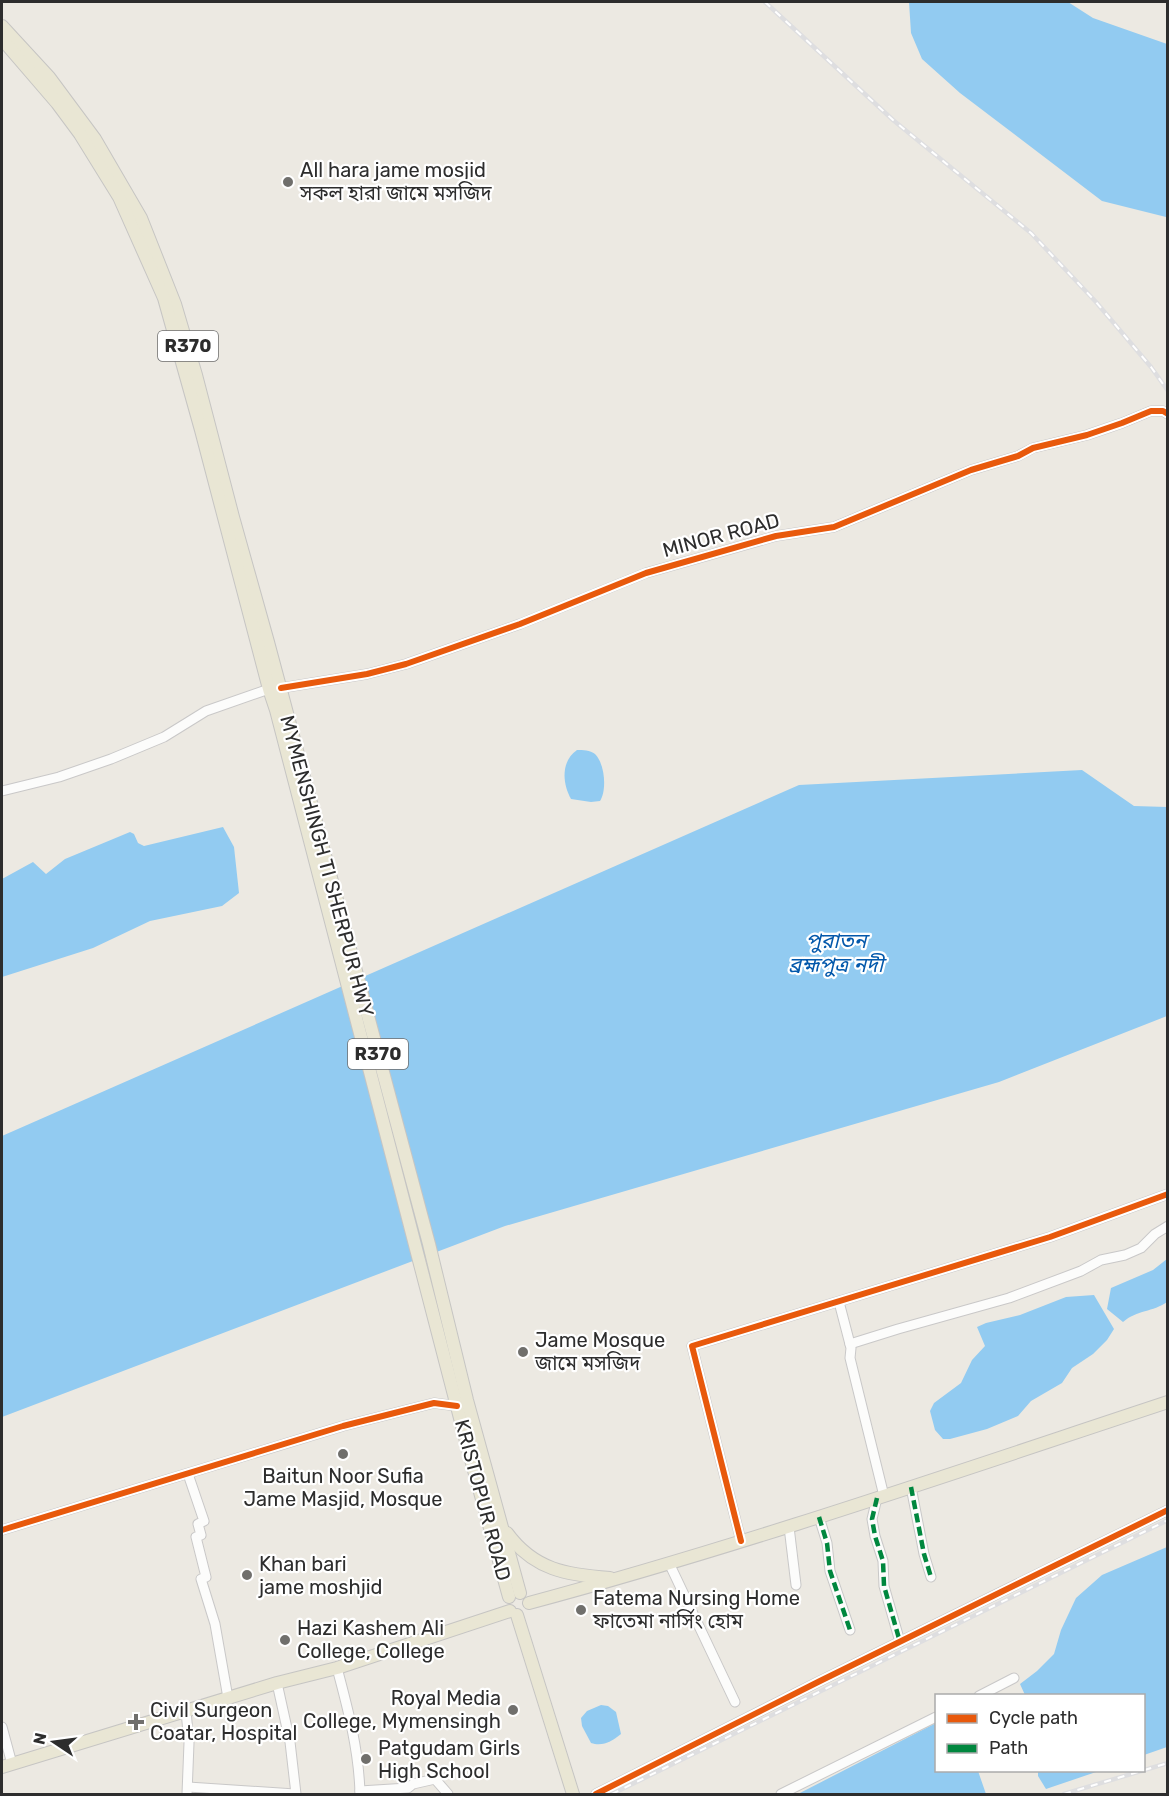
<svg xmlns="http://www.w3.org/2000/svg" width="1169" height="1796" font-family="Rubik,'Noto Sans Bengali',sans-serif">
	<rect width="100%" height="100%" fill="#ece9e2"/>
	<g fill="#92cbf1">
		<path d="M909,2h159l25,16 74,26v172l-1,1 -64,-16 -142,-108 -38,-34 -11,-26z"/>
		<path d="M577,750c6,0 13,0 18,4 10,10 12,36 5,47l-9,1 -20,-3c-9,-16 -10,-38 6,-49z"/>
		<path d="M1082,770l52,36 33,1v209l-168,66 -494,144 -503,191v-281l797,-351z"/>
		<path d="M223,827l11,20 5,46 -17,13 -72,15 -57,27 -91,29v-98l31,-17 13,12 19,-15 65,-27 4,2 4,9 6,3z"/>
		<path d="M1167,1259v43c-14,10 -30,8 -44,20l-16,-13 4,-21 42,-18z"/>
		<path d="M1094,1295l20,34 -7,11 -14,14 -21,14 -10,15 -31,18 -13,15 -31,13 -37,10h-7l-8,-9 -5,-19 4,-8 27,-20 11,-23 13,-14 -8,-19 9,-4 34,-8 46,-18z"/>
		<path d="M1167,1547v200l-23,8v-59l-119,-1 -5,-11 17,-13 17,-17 7,-24 15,-32 26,-23z"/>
		<path d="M601,1705l7,1 8,6 5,22c-9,7 -18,13 -30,9l-9,-17 -1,-8 6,-7z"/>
		<path d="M936,1723v47l42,1 8,23h-188z"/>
		<path d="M1038,1771v-1l61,1 -53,18 -8,-13z"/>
	</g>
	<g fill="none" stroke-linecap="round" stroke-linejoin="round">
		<defs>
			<g id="minor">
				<path d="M281,688l86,-14 39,-10 114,-40 126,-51 130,-37 58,-9 137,-57 47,-14 15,-8 54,-13 35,-12 29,-12h12l5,3"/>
				<path d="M2,791l57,-14 52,-18 53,-22 42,-26 63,-22"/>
				<path d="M839,1302l12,46 -1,10 34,138"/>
				<path d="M850,1344l48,-15 111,-31 72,-27 20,-11 24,-5 16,-7 14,-14 13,-8"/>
				<path d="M188,1474l16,47 -6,3 3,11 -5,2 10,40 -5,2 14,45 13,74"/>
				<path d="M911,1487l13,67 7,23"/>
				<path d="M877,1498l-5,21 3,17 8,25 1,25 16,56"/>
				<path d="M819,1517l8,26 3,28 20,59"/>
				<path d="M789,1527l7,58"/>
				<path d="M2,1530l341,-104 91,-23 23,3"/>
				<path d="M741,1541l-49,-195 358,-109 118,-43"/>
				<path d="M669,1563l66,139"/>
				<path d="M337,1668c11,41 22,83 23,126"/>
				<path d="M277,1683l13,59 6,52"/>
				<path d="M979,1696l35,-18"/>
				<path d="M186,1711l3,32 -2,51"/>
				<path d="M2,1727l10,37"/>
				<path d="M188,1787l107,7"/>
				<path d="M360,1791l48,-3 5,-4 22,-5 13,15"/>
				<path d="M596,1794l224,-113 348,-171"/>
				<path d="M781,1794l155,-77"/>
			</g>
			<g id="major">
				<path d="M2,26l47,51 46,62 46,79 34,86 21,71 37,142 35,125 161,602 38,156 53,193"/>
				<path d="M2,39l55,64 23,31 39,63 45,101 37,132 68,259 7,21 191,735 42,152"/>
				<path d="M507,1533c27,37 60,42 103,45"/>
				<path d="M529,1603c216,-58 427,-131 639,-201"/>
				<path d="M517,1615l56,179"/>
				<path d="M2,1767l275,-84 60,-15 173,-57"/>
			</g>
		</defs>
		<use href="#minor" stroke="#c9c8c8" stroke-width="11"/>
		<use href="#major" stroke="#c6c5c3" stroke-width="14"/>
		<use href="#minor" stroke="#fcfcfb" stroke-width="9"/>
		<use href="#major" stroke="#e9e6d4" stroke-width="12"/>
		<defs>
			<g id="rail">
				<path d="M765,2l128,118 138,113 65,69 55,65 17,24"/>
				<path d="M612,1794l556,-274"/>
				<path d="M1064,1794l104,-31"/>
			</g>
		</defs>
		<use href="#rail" stroke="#dedee0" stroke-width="4.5"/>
		<use href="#rail" stroke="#fff" stroke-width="2" stroke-dasharray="7" stroke-linecap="butt"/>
		<g stroke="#00873e" stroke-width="4.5" stroke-dasharray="9 4.5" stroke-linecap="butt">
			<path d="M911,1487l13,67 7,23"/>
			<path d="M877,1498l-5,21 3,17 8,25 1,25 16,56"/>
			<path d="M819,1517l8,26 3,28 20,59"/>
		</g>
		<defs>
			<g id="cycleway">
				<path d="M281,688l86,-14 39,-10 114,-40 126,-51 130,-37 58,-9 137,-57 47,-14 15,-8 54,-13 35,-12 29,-12h12l5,3"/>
				<path d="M2,1530l341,-104 91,-23 23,3"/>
				<path d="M741,1541l-49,-195 358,-109 118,-43"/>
				<path d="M596,1794l224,-113 348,-171"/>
			</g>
		</defs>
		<use href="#cycleway" stroke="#fff" stroke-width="10"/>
		<use href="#cycleway" stroke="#e8590c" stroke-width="6"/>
	</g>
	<g fill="#706f6c" stroke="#fff" stroke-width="2">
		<circle cx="288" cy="182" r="6"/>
		<circle cx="523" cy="1352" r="6"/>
		<circle cx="343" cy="1454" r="6"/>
		<circle cx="247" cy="1575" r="6"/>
		<circle cx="581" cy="1610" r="6"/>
		<circle cx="285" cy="1640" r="6"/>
		<circle cx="513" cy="1710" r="6"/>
		<path d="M133 1713h6v6h6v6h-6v6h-6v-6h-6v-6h6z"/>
		<circle cx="366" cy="1759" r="6"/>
	</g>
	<g text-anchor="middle" stroke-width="4.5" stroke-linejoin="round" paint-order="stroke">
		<g fill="#fff" stroke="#6c6c6c" stroke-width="1.5">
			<rect x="158" y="331" width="60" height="30" rx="4.5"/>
			<rect x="348" y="1039" width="60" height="30" rx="4.5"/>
		</g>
		<g font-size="18" font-weight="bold" fill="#2d2d2d">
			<text x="188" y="352">R370</text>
			<text x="378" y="1060">R370</text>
		</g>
		<g font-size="20" fill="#2d2d2d" stroke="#fff" text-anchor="start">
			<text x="300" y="177">All hara jame mosjid<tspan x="300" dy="23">সকল হারা জামে মসজিদ</tspan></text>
			<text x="535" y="1347">Jame Mosque<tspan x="535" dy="23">জামে মসজিদ</tspan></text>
			<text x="343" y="1483" text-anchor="middle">Baitun Noor Sufia<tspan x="343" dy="23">Jame Masjid, Mosque</tspan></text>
			<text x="259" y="1571">Khan bari<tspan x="259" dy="23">jame moshjid</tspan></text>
			<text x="593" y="1605">Fatema Nursing Home<tspan x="593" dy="23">ফাতেমা নার্সিং হোম</tspan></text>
			<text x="297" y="1635">Hazi Kashem Ali<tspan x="297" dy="23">College, College</tspan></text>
			<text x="501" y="1705" text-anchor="end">Royal Media<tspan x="501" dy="23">College, Mymensingh</tspan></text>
			<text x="150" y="1717">Civil Surgeon<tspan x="150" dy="23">Coatar, Hospital</tspan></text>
			<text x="378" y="1755">Patgudam Girls<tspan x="378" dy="23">High School</tspan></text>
		</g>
		<g font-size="20" fill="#2d2d2d" stroke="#fff">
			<text transform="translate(721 535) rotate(-15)" y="7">MINOR ROAD</text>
			<text transform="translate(327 866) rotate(75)" y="7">MYMENSHINGH TI SHERPUR HWY</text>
			<text transform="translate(483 1500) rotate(75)" y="7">KRISTOPUR ROAD</text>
		</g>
		<g font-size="21" font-style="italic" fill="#0358ab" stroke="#fff">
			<text x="836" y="948">পুরাতন<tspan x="836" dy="24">ব্রহ্মপুত্র নদী</tspan></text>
		</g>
	</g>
	<rect width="1169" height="1796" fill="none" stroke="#2d2d2d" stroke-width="6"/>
	<rect x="935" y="1694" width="210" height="78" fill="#ffffff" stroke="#ababab" stroke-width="1.5"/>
	<rect x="947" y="1714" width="30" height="9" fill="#e8590c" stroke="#ababab" stroke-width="1.5"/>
	<text x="989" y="1724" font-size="18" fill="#2d2d2d">Cycle path</text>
	<rect x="947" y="1744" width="30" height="9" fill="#00873e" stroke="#ababab" stroke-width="1.5"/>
	<text x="989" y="1754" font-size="18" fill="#2d2d2d">Path</text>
	<g transform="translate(54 1742) rotate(283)" stroke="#ffffff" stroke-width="4.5" paint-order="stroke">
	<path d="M0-4.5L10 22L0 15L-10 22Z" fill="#2d2d2d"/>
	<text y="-9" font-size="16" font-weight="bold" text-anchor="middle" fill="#2d2d2d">N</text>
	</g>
</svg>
